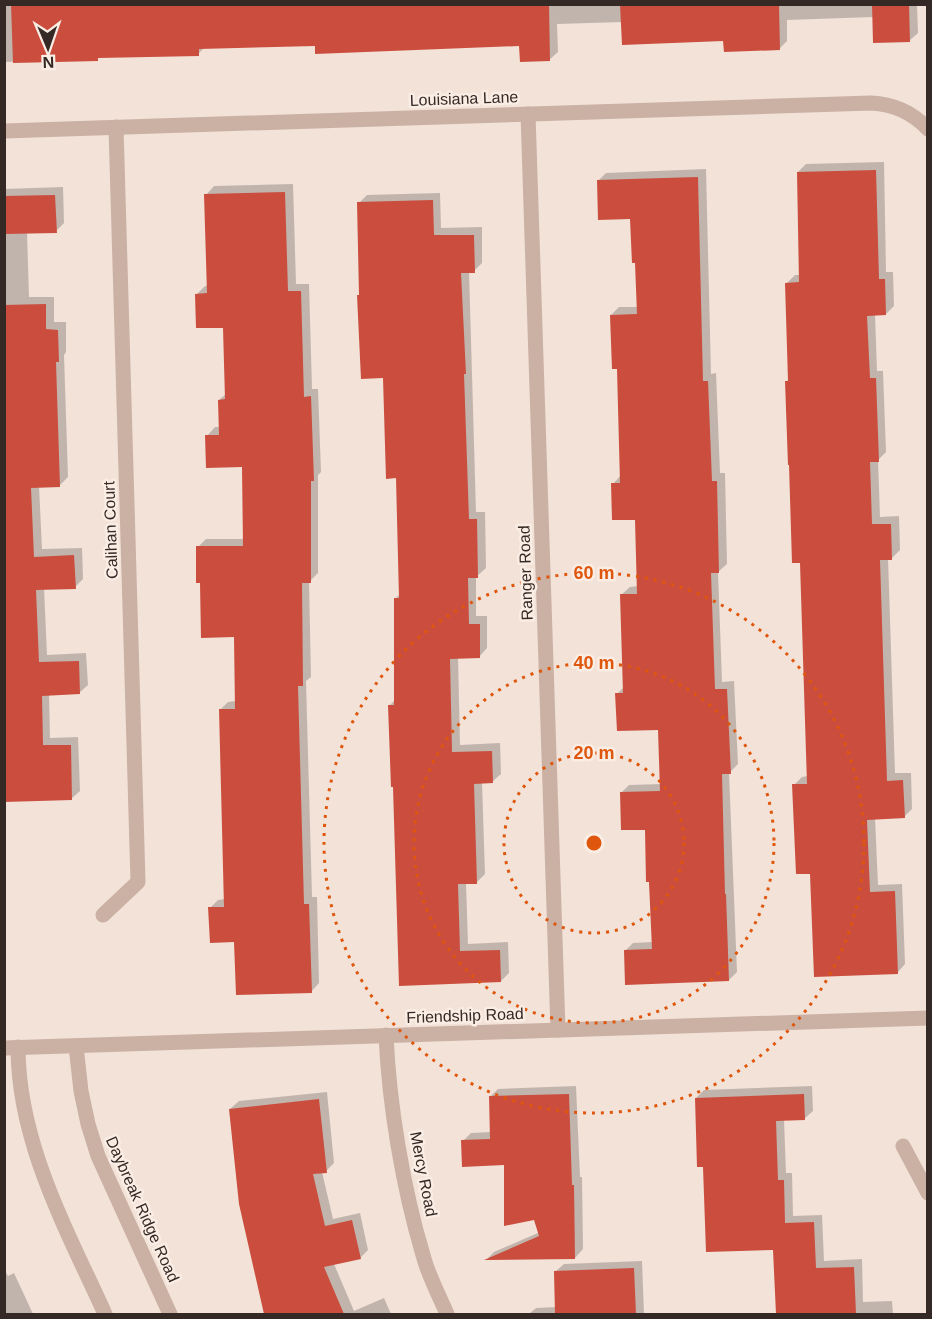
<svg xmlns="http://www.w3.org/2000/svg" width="932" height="1319" font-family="Arial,sans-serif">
	<rect width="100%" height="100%" fill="#f2e2d8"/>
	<g fill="#0003">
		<path d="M4,4h913l1,29 -9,8 -35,-24 -87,3v21l-8,8 -156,-27 -66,2 1,28 -9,8 -28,-15h-205l-112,3 -6,6 -98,2 -3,3 -93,3z"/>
		<path d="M884,162l2,110h7l1,34 -8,8h-11l2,57h6l3,81 -8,8 2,57 19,-1 1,34 -8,8h-4l7,215h16l1,36 -8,8 -29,1 3,67 24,-1 3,80 -8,9 -86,-101 -17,-87 8,-8 6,-1 -7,-215 -15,-179 4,-4 -3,-95 8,-8h5l-2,-103 8,-8z"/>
		<path d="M706,169l5,205 5,-1 4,100h5l2,91 -9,8 4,110 12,-1 4,83 -9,9 8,199 -8,8 -104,-29 8,-8 20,-1 -7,-114 -25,-35 8,-8 33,-1 -2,-56 -43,-34 8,-8 -4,-91 9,-8 8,-1 -2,-67 -23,-35 8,-9 -3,-107 -7,-53 8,-8h19l-1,-46 -6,-43 -33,-37 8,-8z"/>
		<path d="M293,184l3,100h13l3,105h6l3,83 -3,3v98l-9,9 2,95 -5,4 6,216h5l2,86 -8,9 -75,-52 -26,-32 8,-8 7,-1 -5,-189 8,-8 8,-1v-65l-35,-54 -3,-35 8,-8h39l-1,-73 -37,-30 8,-9h5l-1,-27 8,-7 -2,-67 -28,-32 8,-8h3l-2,-91 8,-9z"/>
		<path d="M63,187l1,36 -8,8 -29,1 2,65h25v25h12v30l-2,3 4,122 -8,8 -21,1 3,63 40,-1 1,31 -8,8 -31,1 3,67 39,-2 2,32 -9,8 -30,1 1,44 28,-1 2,54 -9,8 -67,1v-611z"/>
		<path d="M440,193l1,35 41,-1v36l-8,8h-5l7,241h9l1,56 -10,9v39h11v32l-8,9h-21l2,88 40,-2 1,31 -9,8h-10l3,92 -8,8 -11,1 2,61 40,-2 1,31 -8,8 -101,3 -6,-199 -4,-80 6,-6 -1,-100 6,-6 -3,-116 -13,-101 -24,-83 -2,-90 8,-8z"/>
		<path d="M576,1086l4,91h2l1,72 -8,9h-87l6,-6 46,-20 -5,-14 -30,-54 -42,-23 8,-8 20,-1 -1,-35 8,-8z"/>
		<path d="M812,1086l1,25 -9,8 -20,1 2,53h6l1,43 29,-1 2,46 38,-2 1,43 29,-1 1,13h-115l-3,-66 -70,-83 -9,-67 8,-8z"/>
		<path d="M327,1092l7,71 -8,8 -4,1 11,47 27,-6 8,37 -8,8 -26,6 20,47 30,-13 7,16h-125l-26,-110 -10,-95 9,-8z"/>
		<path d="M642,1261l2,53h-115l7,-6 21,-1 -2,-35 9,-8z"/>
		<path d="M4,1269l4,7 6,-3 19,41h-29z"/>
	</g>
	<g fill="#cb4d3d">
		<path d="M11,4h538l1,57 -30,1 -1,-16 -204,8v-8l-116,3v7l-101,2v3l-85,2z"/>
		<path d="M620,4h159l1,46 -56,2 -1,-11 -101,4z"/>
		<path d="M872,4h37l1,38 -37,1z"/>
		<path d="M876,170l3,109h6l1,36 -19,1 3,62h6l3,84h-9l2,62h19l1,36h-12l7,221 16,-1 2,38 -38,2 3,72 25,-1 3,83 -84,3 -4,-103h-14l-4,-90h15l-7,-221h-8l-3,-98h-1l-3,-84h3l-3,-98 14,-1 -2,-110z"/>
		<path d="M698,177l5,204h5l4,100h5l2,92h-8l4,116h12l4,85h-9l3,120h1l3,87 -104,4 -1,-35 28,-1 -3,-67h-3l-1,-52h-24l-1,-38 40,-1 -2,-61 -41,1 -2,-38h8l-3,-99h17l-2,-74h-23l-1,-37h9l-3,-114h-5l-2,-54 27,-1 -2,-51h-3l-2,-44 -32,1 -1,-40z"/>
		<path d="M285,192l3,99h13l3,106 7,-1 3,85h-3v102h-9l1,103h-5l6,218h5l3,89 -76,2 -2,-53 -24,1 -2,-36h16l-5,-198h16l-1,-72 -33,1 -1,-55h-4v-37h47l-1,-79 -36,1 -1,-33h14l-1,-35 7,-1 -2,-71h-27l-1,-34 12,-1 -3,-99z"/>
		<path d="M55,195l2,38 -53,1v-38z"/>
		<path d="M433,200l1,35h40l1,38h-14l5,101h-2l5,145h8l1,59h-10l1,46h11v34l-30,1 2,93 40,-1 1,32 -19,1 3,100h-19l2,67 40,-1 1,32 -102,4 -6,-199h-2l-3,-82h6v-107h5l-3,-120 -10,1 -3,-101 -22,1 -4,-84h2l-2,-93z"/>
		<path d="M46,304v25l12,1 1,32h-3l4,125 -29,1 3,69 40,-2 2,34 -40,1 3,72 40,-1 1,33 -38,2 1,49h28l1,55 -68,2v-497z"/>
		<path d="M569,1094l3,91h2l1,74 -91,1 55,-24 -5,-16 -30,6v-61l-42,2 -1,-27 29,-1 -1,-43z"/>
		<path d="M804,1094l1,26 -29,1 2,59h6l1,43 29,-1 2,46 38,-1 2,47h-80l-3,-64 -67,2 -3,-85h-6l-2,-69z"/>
		<path d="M319,1099l8,74 -14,1 12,52 27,-6 9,39 -37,8 20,47h-80l-25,-110 -10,-95z"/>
		<path d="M634,1268l2,46h-81l-1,-43z"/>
	</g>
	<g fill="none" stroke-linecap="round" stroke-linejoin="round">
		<g stroke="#cbb0a4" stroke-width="15">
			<path d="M528,114l30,916"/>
			<path d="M4,131l867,-28c23,1 41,9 57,26"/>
			<path d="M103,915l35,-33 -22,-755"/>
			<path d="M386,1035c3,70 17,153 37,220 5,20 16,40 24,59"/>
			<path d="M76,1046l5,45 7,33 10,32 72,158"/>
			<path d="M18,1047c0,96 49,183 87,267"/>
			<path d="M4,1048l924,-30"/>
			<path d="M903,1146l25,47"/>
		</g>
	</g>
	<g fill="none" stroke="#df570d" stroke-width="3" stroke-dasharray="3 6">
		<circle cx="594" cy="843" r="90"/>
		<circle cx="594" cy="843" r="180"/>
		<circle cx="594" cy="843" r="270"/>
	</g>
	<g text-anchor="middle" stroke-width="5" stroke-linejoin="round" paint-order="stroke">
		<g font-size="16" fill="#352926" stroke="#faede4">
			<text transform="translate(464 98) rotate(-2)" y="6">Louisiana Lane</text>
			<text transform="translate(110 530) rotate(-92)" y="6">Calihan Court</text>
			<text transform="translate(525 573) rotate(-92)" y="6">Ranger Road</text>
			<text transform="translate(465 1015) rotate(-2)" y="6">Friendship Road</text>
			<text transform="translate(424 1174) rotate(79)" y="6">Mercy Road</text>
			<text transform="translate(143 1209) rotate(66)" y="6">Daybreak Ridge Road</text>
		</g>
	</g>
	<circle cx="594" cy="843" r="9" fill="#df570d" stroke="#faede4" stroke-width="3"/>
	<g font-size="18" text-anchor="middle" font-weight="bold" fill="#df570d" stroke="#faede4" stroke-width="5" stroke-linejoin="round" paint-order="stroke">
		<text x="594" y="579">60 m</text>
		<text x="594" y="669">40 m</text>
		<text x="594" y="759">20 m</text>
	</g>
	<rect width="932" height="1319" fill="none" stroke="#352926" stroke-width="12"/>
	<g transform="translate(48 48) rotate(178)" stroke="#faede4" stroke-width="4.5" paint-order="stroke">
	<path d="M0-4.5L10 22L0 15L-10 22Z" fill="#352926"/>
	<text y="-9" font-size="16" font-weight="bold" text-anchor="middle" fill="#352926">N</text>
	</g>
</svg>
